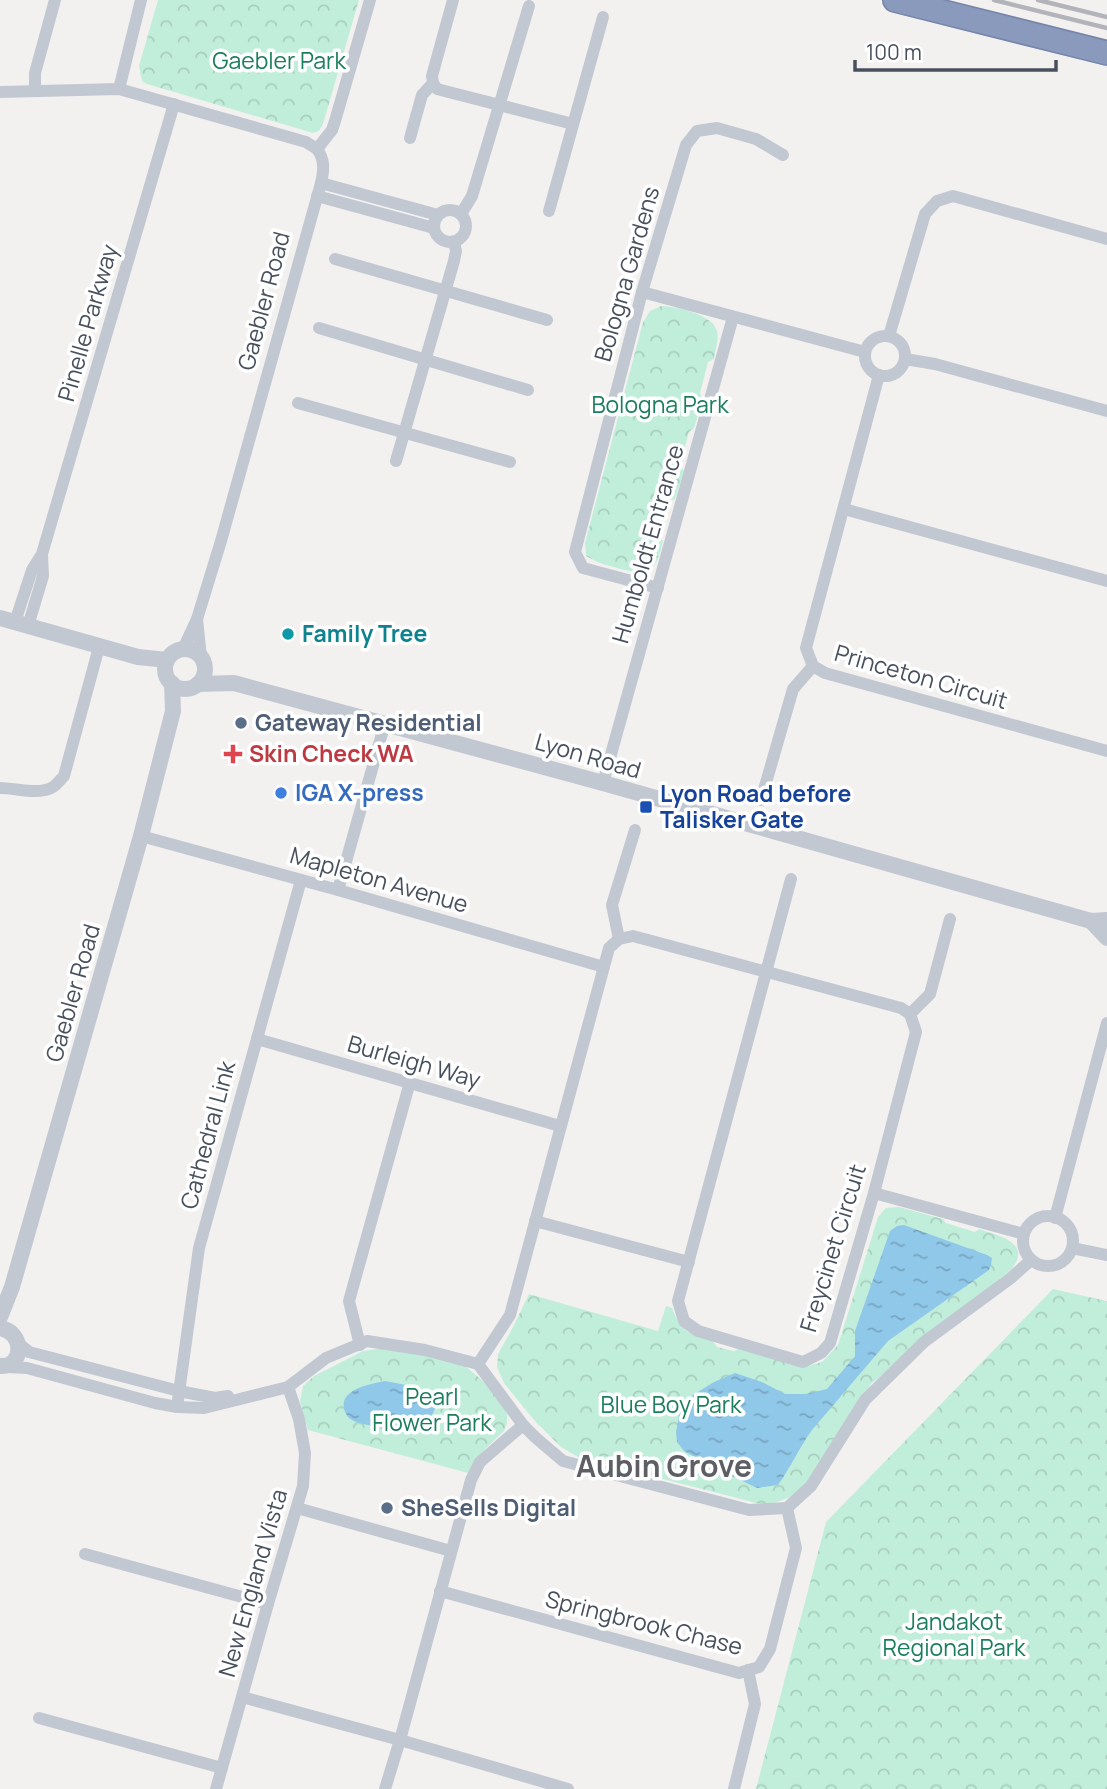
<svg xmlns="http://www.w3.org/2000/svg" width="1107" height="1789" font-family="Manrope,sans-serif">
	<defs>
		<pattern id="park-crowns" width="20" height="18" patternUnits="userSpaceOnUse" patternTransform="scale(1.75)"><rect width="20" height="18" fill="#c1eeda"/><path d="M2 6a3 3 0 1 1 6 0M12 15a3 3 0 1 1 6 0" fill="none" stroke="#a7cebe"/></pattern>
		<pattern id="water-ripples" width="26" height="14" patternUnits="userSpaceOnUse" patternTransform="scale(1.75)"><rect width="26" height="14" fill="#90c8e9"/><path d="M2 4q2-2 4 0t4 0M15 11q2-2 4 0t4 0" fill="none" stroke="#78a5c0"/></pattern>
	</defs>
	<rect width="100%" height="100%" fill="#f3f1f0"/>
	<g fill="url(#park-crowns)">
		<path d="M158,0h201l-36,124 -4,7 -6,2 -166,-49 -5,-3 -3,-15z"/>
		<path d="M661,306c16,1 50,7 56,25 2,8 -2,20 -3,28l-6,3 -8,31 3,6 -9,29 -5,4 -9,33 4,6 -9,28 -6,2 -11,35 5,5c-7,33 -16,35 -46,27 -12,-3 -21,-6 -31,-12l-1,-13 58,-221 7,-11z"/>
		<path d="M899,1207l44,12 3,4 29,9 4,-3c20,7 53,13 33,40l-141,115 -59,92c-16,19 -26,27 -52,28l-182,-47 -17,-10 -27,-27 -30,-37 -7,-16 1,-13 15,-27 16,-33 129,37 8,-25 6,2c9,24 17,26 40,32l5,7 17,4 6,-3 68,18 14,-4 16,-17 40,-128 8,-9z"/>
		<path d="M1053,1289l54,12v488h-351l70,-267z"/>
		<path d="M384,1348l48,8 32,9 19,16 19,22 5,11v9l-3,8 -19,18 -17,24 -160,-43 -8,-29 3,-15 11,-10 49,-25z"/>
	</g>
	<g fill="url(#water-ripples)">
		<path d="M904,1225l83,30 5,3 -1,7 -2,5 -101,71 -76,89c-13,18 -21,37 -34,55l-21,3 -44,-21 -29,-16 -7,-9 -1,-10 4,-22 13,-15 21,-13 21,-9 27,9 23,12h21l21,-5 28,-33v-25l35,-100 7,-5z"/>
		<path d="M385,1381l21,4 28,10c4,8 2,13 -2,20 -4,8 -11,16 -20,18 -9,1 -23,-3 -32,-5 -9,-3 -24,-4 -31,-10 -2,-2 -5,-8 -5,-10 -4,-19 27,-24 41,-27z"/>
	</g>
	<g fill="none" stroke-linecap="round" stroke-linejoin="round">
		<defs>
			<path id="motorway" d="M895,0l212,53"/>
		</defs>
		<use href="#motorway" stroke="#7585a9" stroke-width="26"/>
		<g stroke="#c2c8d1" stroke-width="12">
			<path d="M453,0l-21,76 1,7 4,6 136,35"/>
			<path d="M119,89l22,-89"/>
			<path d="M35,91v-18l20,-73"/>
			<path d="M0,92l119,-3 187,53 11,7"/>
			<path d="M410,138l12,-43 11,-12"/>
			<path d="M321,183l117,32"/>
			<path d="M317,196l117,32"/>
			<circle cx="450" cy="226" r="16"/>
			<path d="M549,211l54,-194"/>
			<path d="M461,214l11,-18 57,-190"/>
			<path d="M335,259l212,61"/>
			<path d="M642,292l223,60"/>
			<path d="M319,328l209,62"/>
			<path d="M889,336l36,-122 12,-13 16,-5 154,43"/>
			<circle cx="885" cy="356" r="20"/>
			<path d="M905,359l30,5 172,47"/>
			<path d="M879,375l-73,273 7,18 12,7 282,78"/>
			<path d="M298,403l212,59"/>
			<path d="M396,461l58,-200 2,-10 -2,-9"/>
			<path d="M844,509l263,72"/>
			<path d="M658,588l-75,-20 -8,-16 67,-260 44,-147 11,-14 20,-3 39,11 27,16"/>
			<path d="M197,619l4,38"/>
			<path d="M15,622l17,-52 10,-16 132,-450"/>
			<path d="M28,626l15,-50 -1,-21"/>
			<path d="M183,649l14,-30 24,-78 100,-358c3,-13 4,-23 -4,-34l15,-19 3,-9 35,-121"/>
			<path d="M603,783l130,-466"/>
			<path d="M0,788c16,0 37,7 51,0 5,-2 9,-8 13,-12l35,-129"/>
			<path d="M761,800l32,-111 20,-23"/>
			<path d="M141,836l197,54 266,77"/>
			<path d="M338,890l47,-167"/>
			<path d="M619,939l-7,-34 23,-75"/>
			<path d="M910,1014l20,-20 20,-75"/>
			<path d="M257,1039l303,87"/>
			<path d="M874,1193l150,41"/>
			<circle cx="1048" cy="1241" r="25"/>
			<path d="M1055,1218l52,-195"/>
			<path d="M535,1221l154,41"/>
			<path d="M1072,1248l35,7"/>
			<path d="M18,1343l11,9 150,39 36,7 13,-2"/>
			<path d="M360,1345l-11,-44 61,-219"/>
			<path d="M478,1364l32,-49 99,-367 10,-9 14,-3 268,72 9,6 6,18 -42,161 -44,150 -9,10 -18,9 -105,-31 -14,-10 -6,-20 113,-422"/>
			<path d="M6,1367l21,1 128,35 22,4 27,1 84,-21 38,-29 41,-17 58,9 53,14 45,61 13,13 27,23 186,49 38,-2"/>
			<path d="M177,1407l22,-159 102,-368"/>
			<path d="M297,1508l154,43"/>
			<path d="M787,1508l24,-22 54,-86 59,-58 87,-64 20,-18"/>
			<path d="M85,1554l183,50"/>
			<path d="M440,1591l299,82 20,-6 11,-18 26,-101 -9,-40"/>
			<path d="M242,1697l158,43 168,49"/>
			<path d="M39,1718l183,50"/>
			<path d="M216,1789l52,-185 35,-118 2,-33 -6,-34 -11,-32"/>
			<path d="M385,1789l15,-49 71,-260 9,-18 43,-37"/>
			<path d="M734,1789l21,-85 -7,-34"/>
		</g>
		<g stroke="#c2c8d1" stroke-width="16">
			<path d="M0,618l138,39 29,3"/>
			<circle cx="185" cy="669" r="20"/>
			<path d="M198,684l36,-1 369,100 488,138 16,-1"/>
			<path d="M1091,921l16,17"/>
			<path d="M0,1317l12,-30 129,-451 32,-125 -1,-28"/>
			<path d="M0,1328c25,4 24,40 0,38"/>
		</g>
		<use href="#motorway" stroke="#8a9abd" stroke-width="23"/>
		<g stroke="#b3b4ba" stroke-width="4.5">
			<path d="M994,0l113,28"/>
			<path d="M1038,0l69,17"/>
		</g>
	</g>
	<circle fill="#0f9aa8" stroke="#fff" stroke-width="2.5" cx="288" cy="634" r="7"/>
	<g fill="#5c6f8a" stroke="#fff" stroke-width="2.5">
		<circle cx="241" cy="723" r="7"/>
		<circle cx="387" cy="1508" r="7"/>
	</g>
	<path fill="#e0444e" stroke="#fff" stroke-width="2.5" d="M229.5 743.5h7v7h7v7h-7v7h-7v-7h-7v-7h7z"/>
	<circle fill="#3f7fe0" stroke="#fff" stroke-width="2.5" cx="281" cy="793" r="7"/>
	<rect fill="#1a4fb4" stroke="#fff" stroke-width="2.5" x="639" y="800" width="14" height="14" rx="3.5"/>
	<g text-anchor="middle" stroke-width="7" stroke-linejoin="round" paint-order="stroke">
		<g font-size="23" fill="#1b7e5c" stroke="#fff">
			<text x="279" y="69">Gaebler Park</text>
			<text x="660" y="413">Bologna Park</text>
			<text x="432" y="1405">Pearl<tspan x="432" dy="26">Flower Park</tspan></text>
			<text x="671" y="1413">Blue Boy Park</text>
			<text x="954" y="1630">Jandakot<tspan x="954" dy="26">Regional Park</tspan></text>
		</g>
		<g font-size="23" fill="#49505d" stroke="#fff">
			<text transform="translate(627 274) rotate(-74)" y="8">Bologna Gardens</text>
			<text transform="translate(264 301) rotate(-75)" y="8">Gaebler Road</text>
			<text transform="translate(88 323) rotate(-74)" y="8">Pinelle Parkway</text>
			<text transform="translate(648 544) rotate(-74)" y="8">Humboldt Entrance</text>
			<text transform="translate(921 677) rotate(16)" y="8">Princeton Circuit</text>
			<text transform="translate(588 756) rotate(16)" y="8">Lyon Road</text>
			<text transform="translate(379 880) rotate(16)" y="8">Mapleton Avenue</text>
			<text transform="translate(73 993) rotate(-74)" y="8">Gaebler Road</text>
			<text transform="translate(414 1062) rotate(16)" y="8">Burleigh Way</text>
			<text transform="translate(208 1135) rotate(-75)" y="8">Cathedral Link</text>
			<text transform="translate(833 1248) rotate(-73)" y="8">Freycinet Circuit</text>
			<text transform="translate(253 1583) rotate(-74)" y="8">New England Vista</text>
			<text transform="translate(644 1623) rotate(14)" y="8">Springbrook Chase</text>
		</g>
		<g font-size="23" font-weight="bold" fill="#0d838f" stroke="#fff" text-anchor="start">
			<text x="302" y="642">Family Tree</text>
		</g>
		<g font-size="23" font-weight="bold" fill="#4e5e75" stroke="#fff" text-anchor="start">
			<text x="255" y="731">Gateway Residential</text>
			<text x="401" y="1516">SheSells Digital</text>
		</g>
		<g font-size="23" font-weight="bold" fill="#be3a42" stroke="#fff" text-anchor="start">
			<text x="249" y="762">Skin Check WA</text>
		</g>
		<g font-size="23" font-weight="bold" fill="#366cbe" stroke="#fff" text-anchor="start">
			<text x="295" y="801">IGA X-press</text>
		</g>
		<g font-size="23" font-weight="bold" fill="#164399" stroke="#fff" text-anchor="start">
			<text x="660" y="802">Lyon Road before<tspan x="660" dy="26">Talisker Gate</tspan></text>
		</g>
		<g font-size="30" font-weight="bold" fill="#5d5f65" stroke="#fff">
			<text x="664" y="1477">Aubin Grove</text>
		</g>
	</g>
	<path d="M855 60v10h201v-10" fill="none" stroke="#49505d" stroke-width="3.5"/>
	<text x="866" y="60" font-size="21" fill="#49505d" stroke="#ffffff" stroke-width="5" paint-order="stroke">100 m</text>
</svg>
